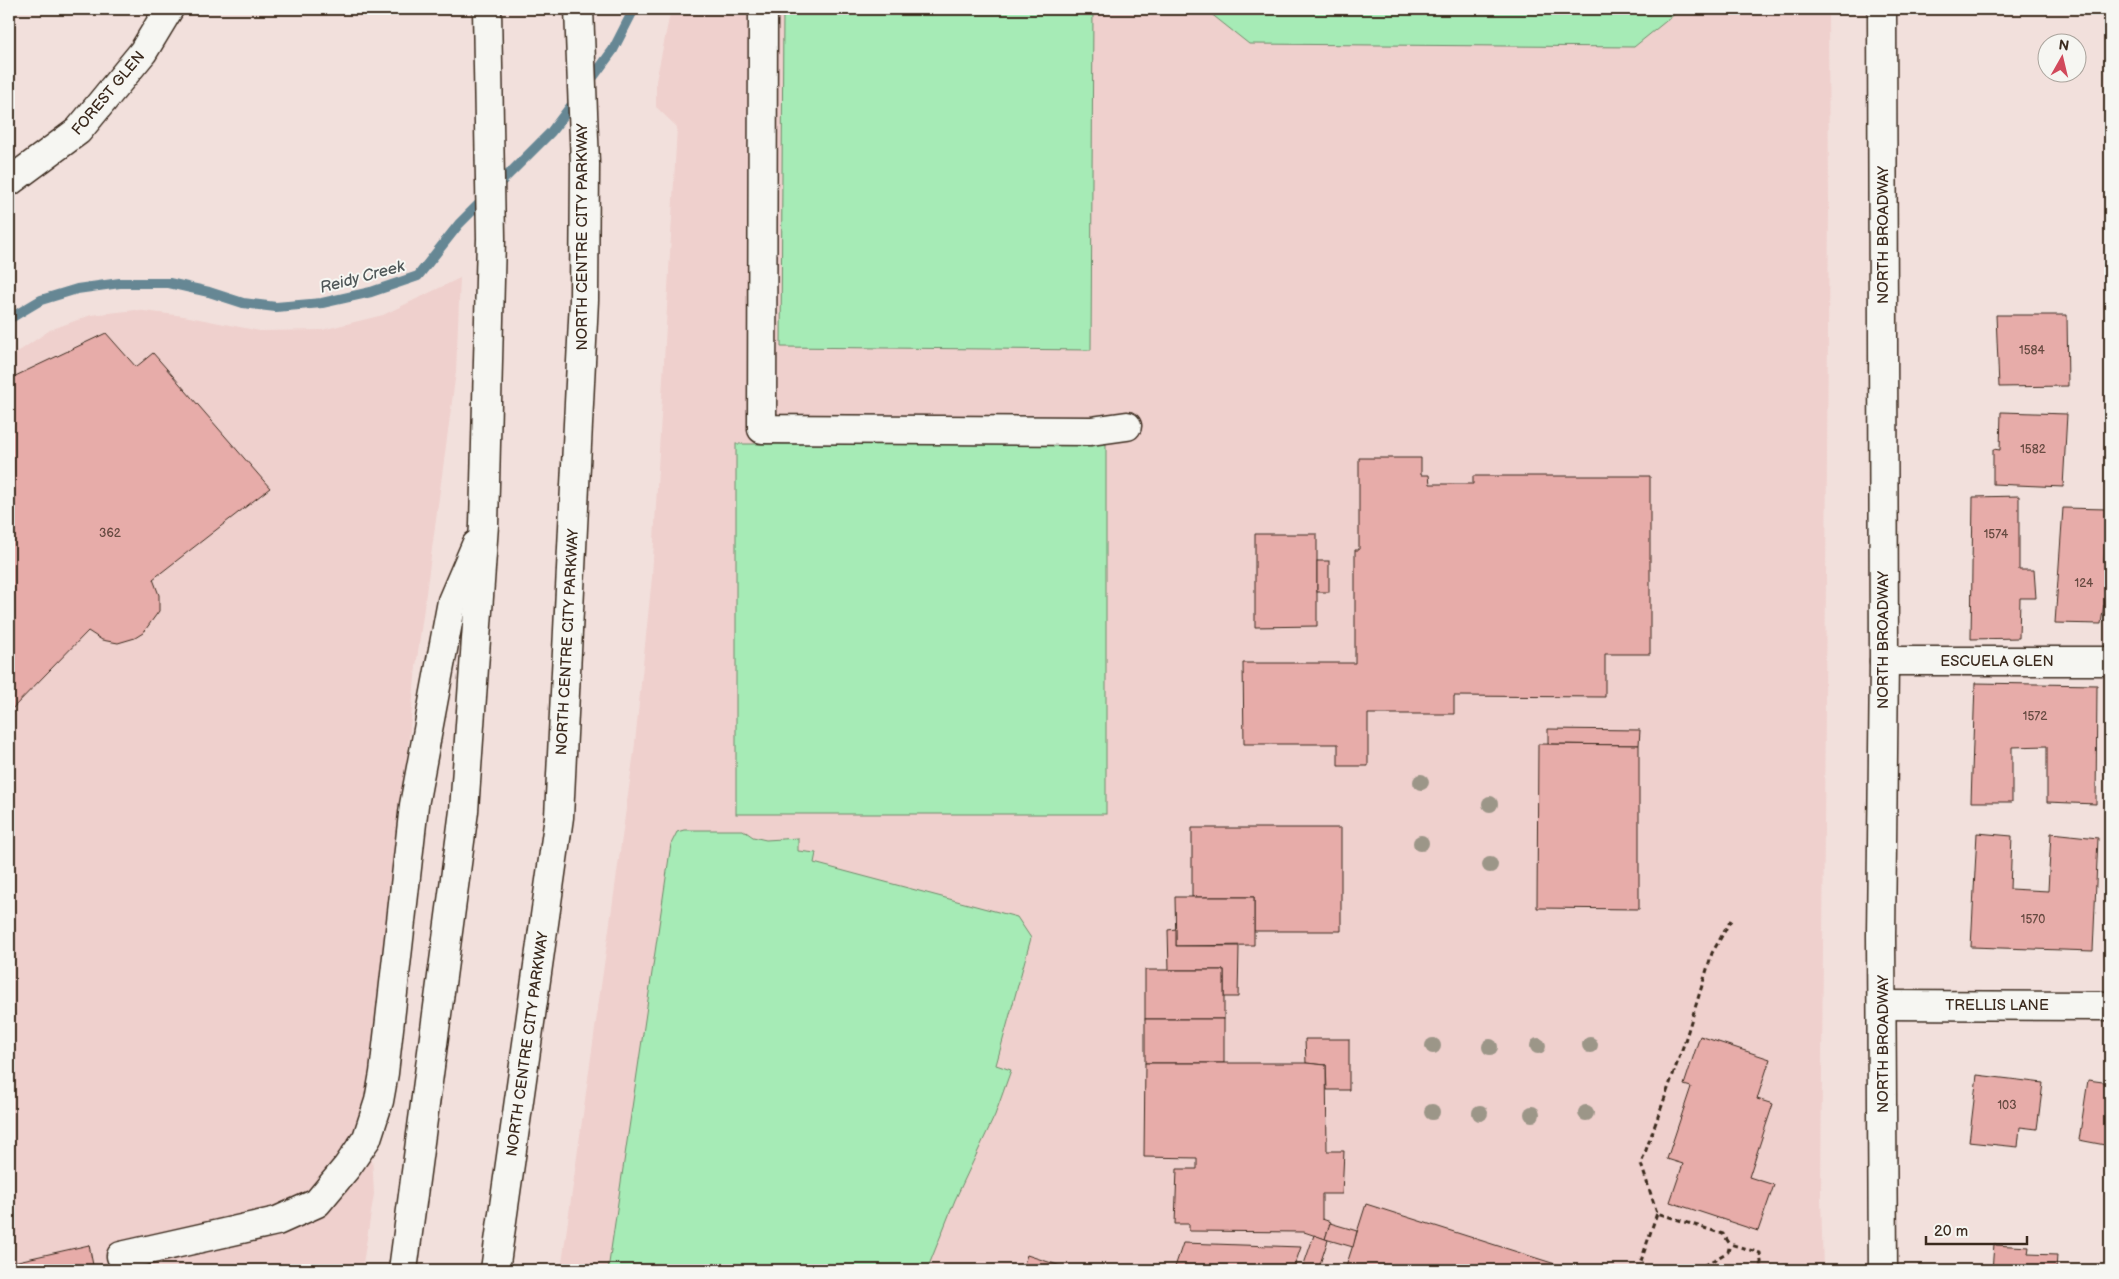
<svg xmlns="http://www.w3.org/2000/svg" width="2119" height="1279" font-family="'Balsamiq Sans',sans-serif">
	<rect width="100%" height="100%" fill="#f2e0dc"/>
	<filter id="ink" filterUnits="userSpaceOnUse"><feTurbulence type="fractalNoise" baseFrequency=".02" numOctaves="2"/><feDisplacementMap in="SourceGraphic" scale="10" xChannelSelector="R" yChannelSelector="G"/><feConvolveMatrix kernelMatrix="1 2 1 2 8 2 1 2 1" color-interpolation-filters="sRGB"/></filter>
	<g filter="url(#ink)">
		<g fill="#efd0cd">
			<path d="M671,9h1157l1,199 -8,989 2,73h-1262l73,-518 18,-175 25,-450 -21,-20v-26z"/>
			<path d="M460,278l-4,94 -40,295 -20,206 -28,207 6,114 -12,76h-353v-912l41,-28 41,-15 45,-5 48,6 76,15 62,-1 61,-15z"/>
		</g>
		<g fill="#a6ebb6" stroke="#708a6a">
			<path d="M783,9h310l-2,341 -310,-3z"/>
			<path d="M1205,9h476l-47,38 -385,-3z"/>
			<rect x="736" y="444" width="370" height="370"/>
			<path d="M684,830h59l10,7 13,3 32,-2v13l18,2 -2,10 203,54 14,21 -35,127 15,5 -16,45 -40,85 -28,70h-319l63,-426 6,-12z"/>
		</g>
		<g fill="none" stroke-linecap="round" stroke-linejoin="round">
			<g stroke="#668794" stroke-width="10">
				<path d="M588,84l25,-34 21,-41"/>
				<path d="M9,319l32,-19 36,-11 43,-6h49l40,9 34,11 33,4 46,-4 49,-11 47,-16 41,-52 92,-92 26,-34"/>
			</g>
		</g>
		<g fill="#e7aca9" stroke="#3b2a1e">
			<path d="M1996,315h71l1,71 -69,1z"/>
			<path d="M106,333l30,34 17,-14 117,135 -117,91 6,16v16l-16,22 -8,5 -17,5 -16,-3 -14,-9 -79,81v-333z"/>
			<path d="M2001,412l66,2 -4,73 -70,-3v-35l7,1z"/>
			<path d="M1359,458h62v17h8l1,9h43v-8h177v178h-45v43l-151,-1v18h-86v52h-30v-22h-94l-1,-81h112v-113h4z"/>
			<path d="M2019,496v74h15l2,28h-16l-1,40 -48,1 2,-142z"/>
			<path d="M2063,508l44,1 -3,53h6v43l-6,-1 -3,20 -46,-1z"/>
			<path d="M1255,534h62v92l-62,1z"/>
			<rect x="1317" y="561" width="12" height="31"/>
			<path d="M1975,683l122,2 -1,119 -49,-2v-56l-35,1v55h-41z"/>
			<path d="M1548,729l92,1 -1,15 -91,-1z"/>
			<path d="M1538,744l101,1v164l-102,-1z"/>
			<path d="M1192,828h149v103h-87v-34h-62z"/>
			<path d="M1977,833l35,3 -2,53 38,2 3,-58 47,5 -5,113 -122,-4z"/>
			<path d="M1175,897h79v48l-78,1z"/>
			<path d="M1176,929v17h63l-1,51h-14v-27h-55l-1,-40z"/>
			<rect x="1145" y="970" width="79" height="49"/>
			<rect x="1145" y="1019" width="79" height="44"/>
			<path d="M1700,1036l70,23 -13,40 16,5 -24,73 25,8 -16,46 -88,-29 13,-38 -16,-5 24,-72 -7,-2z"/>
			<path d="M1305,1039h44v51h-22l-1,-25 -20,-2z"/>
			<path d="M1145,1063h161l20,2 1,86h17l-2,43h-20v25l9,3 -6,17 -21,-7 -115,-1v-7h-14l2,-55h20v-11l-53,-1z"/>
			<path d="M1977,1075l66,8 -6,46 -17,-2 -2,20 -49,-5z"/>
			<path d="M2088,1080l22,3v63l-31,-6z"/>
			<path d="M1366,1204l208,66h-229z"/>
			<path d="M1330,1223l27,8 -4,16 -28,-8z"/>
			<path d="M1314,1235l14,5 -10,30h-16z"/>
			<path d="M1183,1243l118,4 -8,23h-119z"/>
			<path d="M89,1245l5,25h-85v-7z"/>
			<path d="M1994,1245l35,2 -1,7 29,1 -1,15h-64z"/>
			<path d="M1027,1255l46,15h-51z"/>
		</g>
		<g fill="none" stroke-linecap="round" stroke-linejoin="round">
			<defs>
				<g id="minor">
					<path d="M763,9l-1,420 329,2 36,-5"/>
					<path d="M9,182l69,-51 65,-79 26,-43"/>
					<path d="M1884,661h226"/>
					<path d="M1883,1005l227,1"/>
				</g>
				<path id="major" d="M1882,9l2,652 -3,275 2,334"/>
				<g id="highway">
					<path d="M121,1256l156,-35 40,-18 30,-36 20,-29 12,-37 5,-28 30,-268 38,-204 24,-56"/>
					<path d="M403,1270l61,-459 20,-286 7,-287 -4,-229"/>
					<path d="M495,1270l64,-453 25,-517 1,-136 -6,-155"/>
				</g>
			</defs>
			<use href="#minor" stroke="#3b2a1e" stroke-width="31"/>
			<use href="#major" stroke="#3b2a1e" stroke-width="31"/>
			<use href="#highway" stroke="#3b2a1e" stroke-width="31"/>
			<g stroke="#3b2a1e" stroke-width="3" stroke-dasharray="5 4" stroke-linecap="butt">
				<path d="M1731,920l-19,33 -28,91 -43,120 16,49 66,21 7,10 30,9 2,17"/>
				<path d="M1638,1270l19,-57"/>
				<path d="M1696,1270l32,-18 2,-8"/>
			</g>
			<use href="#minor" stroke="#f6f6f2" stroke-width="28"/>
			<use href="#major" stroke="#f6f6f2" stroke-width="28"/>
			<use href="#highway" stroke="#f6f6f2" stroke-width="28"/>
		</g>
		<g fill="#9c9688">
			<circle cx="1421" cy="782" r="8"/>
			<circle cx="1490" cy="804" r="8"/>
			<circle cx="1421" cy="843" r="8"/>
			<circle cx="1490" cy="865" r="8"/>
			<circle cx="1590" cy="1045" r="8"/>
			<circle cx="1433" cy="1046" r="8"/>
			<circle cx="1538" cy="1046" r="8"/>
			<circle cx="1490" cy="1047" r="8"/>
			<circle cx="1432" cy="1112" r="8"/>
			<circle cx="1480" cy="1113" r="8"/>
			<circle cx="1586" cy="1113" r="8"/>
			<circle cx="1532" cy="1114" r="8"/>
		</g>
	</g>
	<g text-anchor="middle" stroke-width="4" stroke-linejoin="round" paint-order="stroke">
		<g font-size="12" fill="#664a41">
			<text x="2032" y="354">1584</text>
			<text x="2033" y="453">1582</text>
			<text x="110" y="537">362</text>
			<text x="1996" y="538">1574</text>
			<text x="2084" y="587">124</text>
			<text x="2035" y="720">1572</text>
			<text x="2033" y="923">1570</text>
			<text x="2007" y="1109">103</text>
		</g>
		<g font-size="15" fill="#3b2a1e" stroke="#f6f6f2">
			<text transform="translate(108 93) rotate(-50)" y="5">FOREST GLEN</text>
			<text transform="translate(1883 235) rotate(-90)" y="5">NORTH BROADWAY</text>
			<text transform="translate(582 237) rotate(-90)" y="5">NORTH CENTRE CITY PARKWAY</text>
			<text transform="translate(1883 640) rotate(-90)" y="5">NORTH BROADWAY</text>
			<text transform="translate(567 642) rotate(-87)" y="5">NORTH CENTRE CITY PARKWAY</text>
			<text x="1997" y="666">ESCUELA GLEN</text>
			<text x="1997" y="1010">TRELLIS LANE</text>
			<text transform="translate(527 1044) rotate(-82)" y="5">NORTH CENTRE CITY PARKWAY</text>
			<text transform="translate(1883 1044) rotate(-90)" y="5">NORTH BROADWAY</text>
		</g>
		<g font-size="16" font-style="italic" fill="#505859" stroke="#f6f6f2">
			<text transform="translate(362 276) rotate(-15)" y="6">Reidy Creek</text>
		</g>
	</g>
	<rect width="2119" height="1279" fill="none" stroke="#f6f6f2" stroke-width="30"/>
	<rect x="15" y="15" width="2089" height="1249" fill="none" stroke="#3b2a1e" stroke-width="2" filter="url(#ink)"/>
	<g transform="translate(2062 58) rotate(8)"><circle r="24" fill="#f6f6f2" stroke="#aba49d"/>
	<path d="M0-4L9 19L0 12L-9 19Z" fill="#d1495b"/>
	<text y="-8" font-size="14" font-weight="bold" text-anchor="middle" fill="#3b2a1e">N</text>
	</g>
	<path d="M1926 1236v8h101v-8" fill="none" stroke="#3b2a1e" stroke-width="2.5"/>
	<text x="1934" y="1236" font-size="15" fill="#3b2a1e" stroke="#f6f6f2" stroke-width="4" paint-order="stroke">20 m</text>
</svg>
